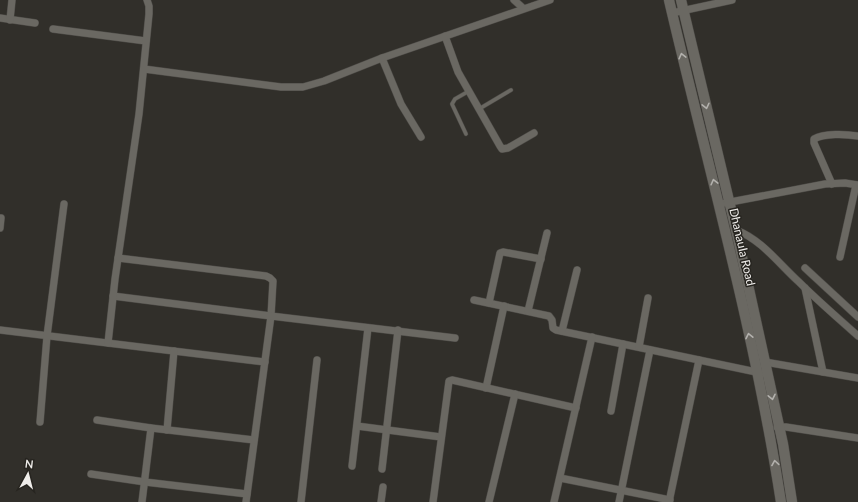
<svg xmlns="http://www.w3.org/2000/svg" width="858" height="502" font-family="Lato,sans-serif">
	<rect width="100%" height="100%" fill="#312f2a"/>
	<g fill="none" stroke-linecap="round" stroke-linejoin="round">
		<defs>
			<g id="lane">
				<path d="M479,109l32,-19"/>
				<path d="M466,134l-14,-30 3,-5 14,-8"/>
			</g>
			<g id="street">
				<path d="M514,0l9,8"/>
				<path d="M672,13l60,-13"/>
				<path d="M0,18l35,5"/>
				<path d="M10,20l2,-20"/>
				<path d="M53,29l93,12"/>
				<path d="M445,36l13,36 42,74 2,3 6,-1 26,-15"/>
				<path d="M382,58l19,46 20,33"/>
				<path d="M144,69l137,18h22l21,-6 58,-23 168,-58"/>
				<path d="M832,184l-18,-41v-4c10,-6 32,-5 44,-3"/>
				<path d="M725,203l100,-19 20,-1 13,2"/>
				<path d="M0,228l1,-10"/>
				<path d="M736,230c26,10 43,34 63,52 19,19 39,36 59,54"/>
				<path d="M840,257l16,-72"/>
				<path d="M118,258l148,18 4,2 3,3 -2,35 -25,186"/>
				<path d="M805,268l53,49"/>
				<path d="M805,288l18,84"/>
				<path d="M113,296l158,20 184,22"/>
				<path d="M474,300l75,16 3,4 1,8 3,2 205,43"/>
				<path d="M489,303l11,-50 3,-1 38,7"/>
				<path d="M528,311l19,-78"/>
				<path d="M0,330l265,32"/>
				<path d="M562,331l15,-61"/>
				<path d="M108,343l7,-64 24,-165 10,-100v-8l-2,-6"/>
				<path d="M639,347l9,-49"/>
				<path d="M765,362l93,16"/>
				<path d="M486,388l18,-82"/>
				<path d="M611,411l12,-67"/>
				<path d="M97,420l54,8 103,12"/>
				<path d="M40,422l7,-86 17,-132"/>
				<path d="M357,426l84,11"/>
				<path d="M777,427h9l72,11"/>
				<path d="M167,430l7,-79"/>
				<path d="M352,466l16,-138"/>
				<path d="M382,469l16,-139"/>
				<path d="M91,474l54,8 102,12"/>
				<path d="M560,478l110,22"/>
				<path d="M142,502l9,-74"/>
				<path d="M301,502l16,-142"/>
				<path d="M381,502l2,-15"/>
				<path d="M433,502l16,-121 3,-1 124,28"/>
				<path d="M489,502l26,-108"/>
				<path d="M554,502l38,-165"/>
				<path d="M619,502l31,-152"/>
				<path d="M669,502l30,-142"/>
			</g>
			<g id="secondary">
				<path d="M669,0c39,167 86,333 112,502"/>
				<path d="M681,0l55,230 47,214 9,58"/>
			</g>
		</defs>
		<use href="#lane" stroke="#4c4a46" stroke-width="4.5"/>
		<use href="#street" stroke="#4c4a46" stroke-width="8"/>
		<use href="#secondary" stroke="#4c4a46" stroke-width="11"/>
		<use href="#lane" stroke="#6a6862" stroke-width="3.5"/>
		<use href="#street" stroke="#6a6862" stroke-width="7"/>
		<use href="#secondary" stroke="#6a6862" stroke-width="10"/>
	</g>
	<defs><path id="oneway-chevron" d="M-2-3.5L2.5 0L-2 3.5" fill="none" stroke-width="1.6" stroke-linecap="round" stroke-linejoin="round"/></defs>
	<g stroke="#b3b1ad">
		<use href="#oneway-chevron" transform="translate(682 56) rotate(-104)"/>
		<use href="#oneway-chevron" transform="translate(706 106) rotate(77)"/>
		<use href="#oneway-chevron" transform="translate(714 182) rotate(-104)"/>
		<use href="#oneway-chevron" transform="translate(749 336) rotate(-102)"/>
		<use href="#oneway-chevron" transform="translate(772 397) rotate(78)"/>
		<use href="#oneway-chevron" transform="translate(775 463) rotate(-99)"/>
	</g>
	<g text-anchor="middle" stroke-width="3" stroke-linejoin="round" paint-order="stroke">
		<g font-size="12" fill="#efedea" stroke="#272520">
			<text transform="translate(742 247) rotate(77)" y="4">Dhanaula Road</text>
		</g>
	</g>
	<g transform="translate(28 474) rotate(7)" stroke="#272520" stroke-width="3" paint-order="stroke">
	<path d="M0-3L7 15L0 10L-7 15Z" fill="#efedea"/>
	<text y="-6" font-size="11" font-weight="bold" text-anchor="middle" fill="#efedea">N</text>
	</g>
</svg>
